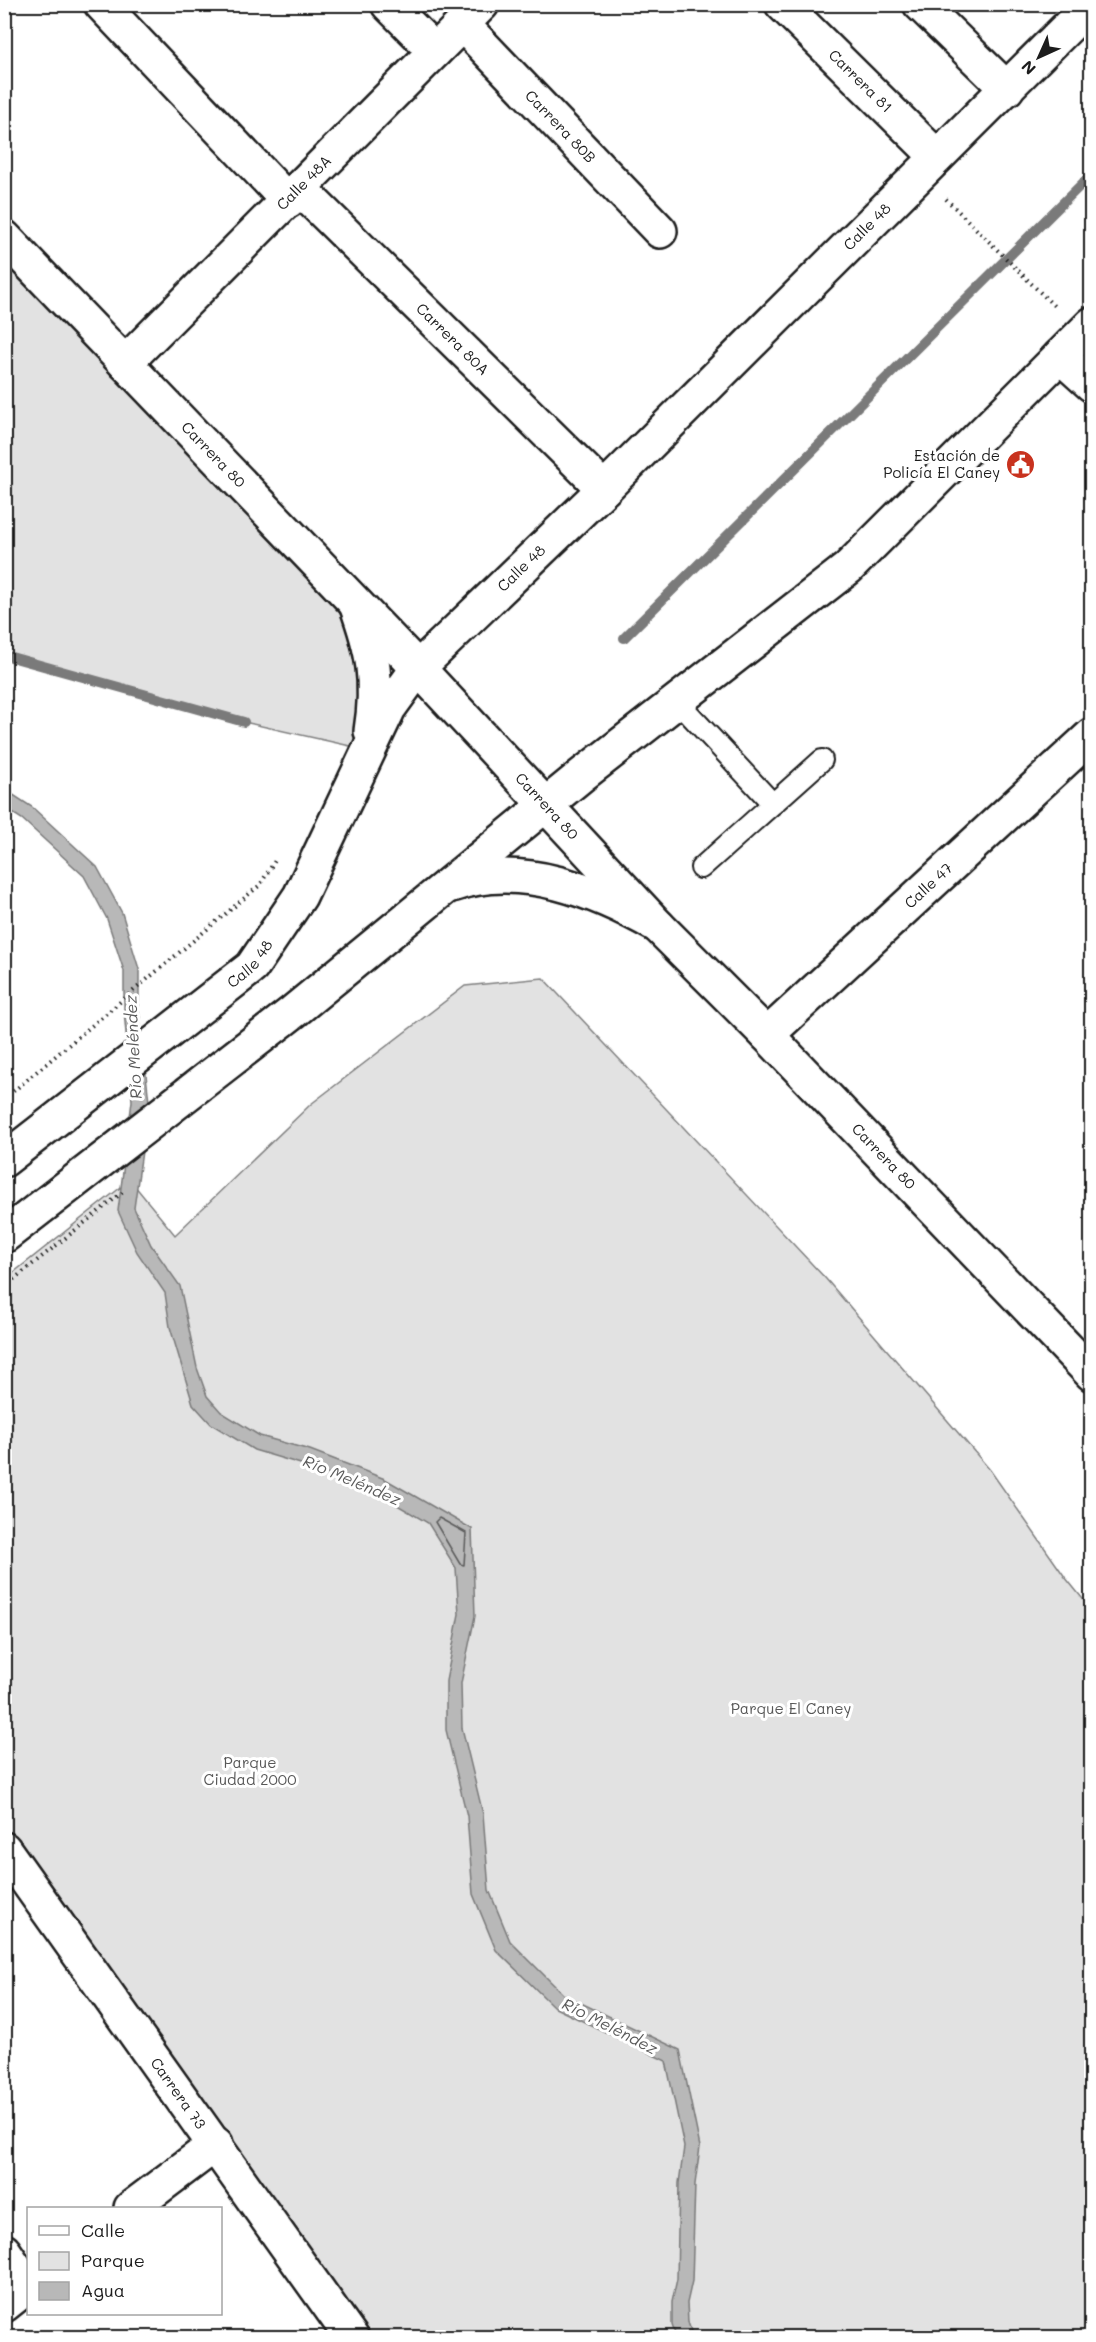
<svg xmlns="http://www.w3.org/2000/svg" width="1096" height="2342" font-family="Mali,sans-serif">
	<rect width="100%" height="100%" fill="#fff"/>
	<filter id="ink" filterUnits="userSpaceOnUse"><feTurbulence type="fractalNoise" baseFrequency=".0167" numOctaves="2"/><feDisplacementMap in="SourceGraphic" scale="12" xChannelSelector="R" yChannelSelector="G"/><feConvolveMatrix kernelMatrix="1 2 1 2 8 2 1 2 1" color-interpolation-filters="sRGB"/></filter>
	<g filter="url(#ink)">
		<g fill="#e2e2e2" stroke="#7f7f7f" stroke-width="1.5">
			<path d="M4,237l352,367 12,146 -124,-28 -239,-67z"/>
			<path d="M543,978l283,301 164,191 75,107 26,32v728h-739l-347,-488 -1,-569 126,-100 45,55 136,-131 154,-118z"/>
		</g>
		<path fill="#b8b8b8" stroke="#7a7a7a" stroke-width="1.5" d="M4,789l28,18 65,60 25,46 17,56v42l10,91 -15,106 17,37 29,41 17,82 10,28 14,16 39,24 50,14 75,29 87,50 3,87 -14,67 1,45 21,86 6,76 21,51 54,54 116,55 20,97 -5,37 -3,97 -5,22 1,19 5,15h-17l-4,-12v-23l5,-23 2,-96 5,-36 -18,-86 -111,-53 -59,-58 -23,-56 -6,-78 -21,-86v-49l13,-67 -3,-46 -28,-45 -51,-30 -73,-28 -50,-15 -43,-26 -18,-20 -23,-77 -5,-34 -28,-41 -19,-41 14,-110 -8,-90v-40l-17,-52 -23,-43 -62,-57 -17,-11z"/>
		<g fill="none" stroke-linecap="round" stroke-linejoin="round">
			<path stroke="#5a5a5a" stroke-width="1.5" d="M439,1518l27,15 -2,32 -4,-1 -25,-42z"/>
			<g stroke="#7a7a7a" stroke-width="10">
				<path d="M624,638l468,-464"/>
				<path d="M4,655l240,67"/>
			</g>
			<defs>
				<g id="service">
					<path d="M678,702l95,102"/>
					<path d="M701,868l121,-108"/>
				</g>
				<g id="minor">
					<path d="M101,4l187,197"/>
					<path d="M388,4l47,47"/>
					<path id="s1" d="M782,4l155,153"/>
					<path d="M920,4l87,85"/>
					<path id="s2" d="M462,24l198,207"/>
					<path id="s3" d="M300,189l304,300"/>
					<path id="s4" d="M4,237l414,431"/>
					<path d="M1060,356l32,29"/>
					<path id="s5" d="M125,363l357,-359"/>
					<path id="s6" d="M767,1035l325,-300"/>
					<path id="s7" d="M4,1849l348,489"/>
					<path d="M131,2208l85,-64"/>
					<path d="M4,2251l24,35"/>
					<path d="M4,2305l24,-19"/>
				</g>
				<g id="tertiary">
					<path id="s8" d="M418,668l240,258 109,109 325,339"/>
				</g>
				<g id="secondary">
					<path d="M356,604c17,47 23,77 15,127"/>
					<path d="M452,885c69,-25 146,7 206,41"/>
					<path id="s9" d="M4,1160l248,-193 48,-71 89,-188 29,-40 186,-179 487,-485"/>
					<path d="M4,1236l289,-224 289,-237 266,-207 244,-244"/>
				</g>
			</defs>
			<use href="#service" stroke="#1c1c1c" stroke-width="24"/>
			<use href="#minor" stroke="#1c1c1c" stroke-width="38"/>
			<use href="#tertiary" stroke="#1c1c1c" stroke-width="38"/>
			<use href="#secondary" stroke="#1c1c1c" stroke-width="38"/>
			<g stroke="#1c1c1c" stroke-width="4" stroke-dasharray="1.5 4.5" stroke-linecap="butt">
				<path d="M946,199l109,108"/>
				<path d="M4,1099l256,-214 16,-26"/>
				<path d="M4,1287l119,-95"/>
			</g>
			<use href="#service" stroke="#fff" stroke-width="20"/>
			<use href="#minor" stroke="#fff" stroke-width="33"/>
			<use href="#tertiary" stroke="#fff" stroke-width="33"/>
			<use href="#secondary" stroke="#fff" stroke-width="33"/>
		</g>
	</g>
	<defs>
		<symbol id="civic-disc" viewBox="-11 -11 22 22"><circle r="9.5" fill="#c8321e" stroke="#fff"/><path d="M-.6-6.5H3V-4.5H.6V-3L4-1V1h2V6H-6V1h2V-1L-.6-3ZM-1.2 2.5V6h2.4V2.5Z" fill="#fff"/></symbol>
	</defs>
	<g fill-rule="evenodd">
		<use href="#civic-disc" x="1004" y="448" width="33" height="33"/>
	</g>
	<g text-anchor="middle" stroke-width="6" stroke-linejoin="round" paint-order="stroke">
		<g font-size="15" fill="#1c1c1c" stroke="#fff">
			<text dy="5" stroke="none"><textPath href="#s1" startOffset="110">Carrera 81</textPath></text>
			<text dy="5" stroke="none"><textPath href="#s2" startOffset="142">Carrera 80B</textPath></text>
			<text dy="5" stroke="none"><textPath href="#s5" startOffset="254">Calle 48A</textPath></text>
			<text dy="5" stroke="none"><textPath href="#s9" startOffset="1287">Calle 48</textPath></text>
			<text dy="5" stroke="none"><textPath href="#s3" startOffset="214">Carrera 80A</textPath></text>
			<text dy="5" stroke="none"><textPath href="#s4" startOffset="302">Carrera 80</textPath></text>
			<text dy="5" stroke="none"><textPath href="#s9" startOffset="801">Calle 48</textPath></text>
			<text dy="5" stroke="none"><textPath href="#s8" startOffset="189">Carrera 80</textPath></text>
			<text dy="5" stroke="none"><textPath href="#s6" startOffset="220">Calle 47</textPath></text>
			<text dy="5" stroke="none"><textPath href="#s9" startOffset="315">Calle 48</textPath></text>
			<text dy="5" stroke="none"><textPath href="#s8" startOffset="675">Carrera 80</textPath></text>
			<text dy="5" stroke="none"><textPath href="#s7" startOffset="300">Carrera 73</textPath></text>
		</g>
		<g font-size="15" fill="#1c1c1c" stroke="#fff" text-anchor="end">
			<text x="1000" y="461">Estación de<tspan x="1000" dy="17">Policía El Caney</tspan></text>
		</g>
		<g font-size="15" fill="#575757" stroke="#fff">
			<text x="791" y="1714">Parque El Caney</text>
			<text x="250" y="1768">Parque<tspan x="250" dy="17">Ciudad 2000</tspan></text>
		</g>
		<g font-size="16" font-style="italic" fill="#5a5a5a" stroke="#fff">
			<text transform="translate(133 1047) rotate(-93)" y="6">Río Meléndez</text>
			<text transform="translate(352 1480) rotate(23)" y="6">Río Meléndez</text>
			<text transform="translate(610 2026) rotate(27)" y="6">Río Meléndez</text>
		</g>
	</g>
	<rect width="1096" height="2342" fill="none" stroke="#fff" stroke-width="24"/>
	<rect x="12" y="12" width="1072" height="2318" fill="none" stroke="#1c1c1c" stroke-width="2" filter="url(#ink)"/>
	<rect x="27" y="2207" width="195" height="108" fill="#ffffff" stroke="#a4a4a4" stroke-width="1.5"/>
	<rect x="39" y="2226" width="30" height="9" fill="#ffffff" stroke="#a4a4a4" stroke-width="1.5"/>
	<text x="81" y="2237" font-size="18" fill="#1c1c1c">Calle</text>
	<rect x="39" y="2252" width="30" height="18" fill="#e2e2e2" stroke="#a4a4a4" stroke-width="1.5"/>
	<text x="81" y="2267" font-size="18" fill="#1c1c1c">Parque</text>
	<rect x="39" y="2282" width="30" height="18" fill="#b8b8b8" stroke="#a4a4a4" stroke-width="1.5"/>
	<text x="81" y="2297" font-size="18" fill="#1c1c1c">Agua</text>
	<g transform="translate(1039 57) rotate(225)" stroke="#ffffff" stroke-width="4.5" paint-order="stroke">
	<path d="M0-4.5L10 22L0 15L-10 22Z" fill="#1c1c1c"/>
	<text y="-9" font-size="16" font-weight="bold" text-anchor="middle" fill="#1c1c1c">N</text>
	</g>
</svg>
